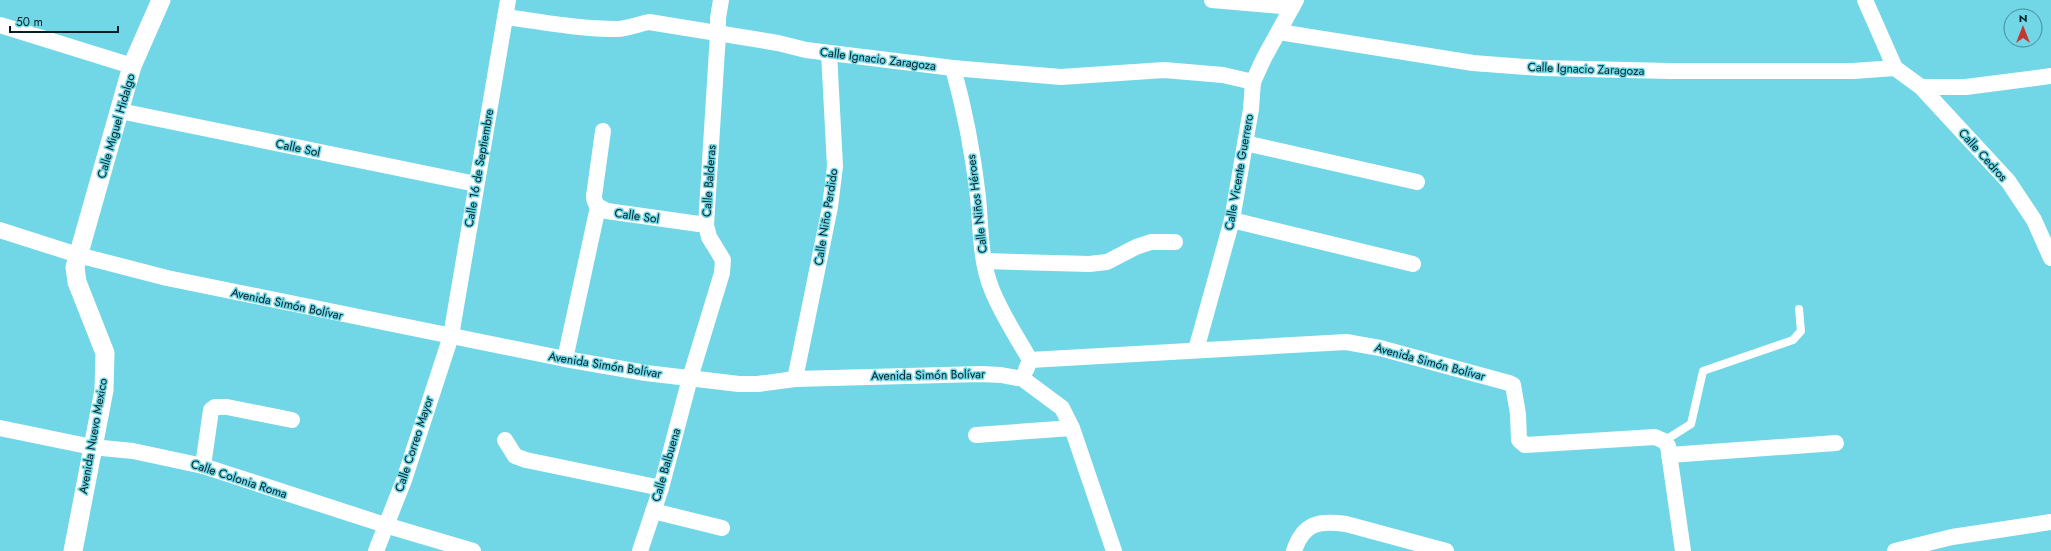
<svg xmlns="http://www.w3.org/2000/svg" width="2051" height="551" font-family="Jost,sans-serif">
	<rect width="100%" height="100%" fill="#71d6e5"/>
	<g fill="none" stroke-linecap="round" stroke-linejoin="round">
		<path stroke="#fff" stroke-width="8" d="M1664,441l27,-17 12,-53 90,-31 8,-9 -2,-22"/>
		<g stroke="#fff" stroke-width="16">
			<path d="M1212,0l80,7"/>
			<path d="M1865,0l30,68 26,19 87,94 26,39 17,38"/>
			<path d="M506,17c36,5 74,12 111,12 11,0 21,-5 32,-7l129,21 28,7 147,18 108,9 103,-7 59,5 30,7"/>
			<path d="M0,25l132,41"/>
			<path d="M1279,32l194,31 68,5 129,3h183l42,-3"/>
			<path d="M953,68c12,43 20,85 25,129 3,32 2,64 14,93 10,25 25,47 38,70l-4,10"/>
			<path d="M1921,87h45l85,-11"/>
			<path d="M120,111l356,73"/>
			<path d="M603,131l-9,65c0,9 5,11 13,15l99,14"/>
			<path d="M1245,143l172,39"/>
			<path d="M1232,220l181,44"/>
			<path d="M0,230l78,25 89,23 398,81 81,14 93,11h19l37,-5 186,-5 20,1 22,4 39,29 10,20 42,123"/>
			<path d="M984,261l105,3 18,-2 29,-15 15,-5h24"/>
			<path d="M1196,350l36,-130 19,-111 2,-27 11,-24 32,-58"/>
			<path d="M565,359l33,-152"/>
			<path d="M1030,360l316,-18 34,6 129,35 4,2 5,29 1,26 6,5 130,-8 9,4 4,5 15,105"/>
			<path d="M795,379l35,-172 5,-41 -6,-113"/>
			<path d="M0,428l92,19 41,4 70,15 182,59 88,26"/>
			<path d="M976,435l96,-7"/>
			<path d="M505,440l10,16 11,4 135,28"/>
			<path d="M1669,455l167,-12"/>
			<path d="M203,466l8,-56 4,-3h12l65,13"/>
			<path d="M653,511l69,17"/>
			<path d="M376,551l28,-71 47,-144 57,-336"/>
			<path d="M640,551l21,-63 29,-110 32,-105 1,-13 -14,-23 -3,-12 12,-191v-16l3,-18"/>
			<path d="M1294,551c9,-28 25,-31 52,-27l100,27"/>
			<path d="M1895,551l57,-14 99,-15"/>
		</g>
		<path stroke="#fff" stroke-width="19" d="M73,551l31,-161 1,-37 -28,-71 -2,-15 57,-201 29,-66"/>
	</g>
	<g text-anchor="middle" stroke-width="3" stroke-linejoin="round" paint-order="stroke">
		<g font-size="12" fill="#002025" stroke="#71d6e5">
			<text transform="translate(878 59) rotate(7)" y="4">Calle Ignacio Zaragoza</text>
			<text transform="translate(1586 69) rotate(2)" y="4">Calle Ignacio Zaragoza</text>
			<text transform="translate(116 126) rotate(-74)" y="4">Calle Miguel Hidalgo</text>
			<text transform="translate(298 148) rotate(12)" y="4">Calle Sol</text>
			<text transform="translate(1983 155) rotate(48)" y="4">Calle Cedros</text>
			<text transform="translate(479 168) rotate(-80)" y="4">Calle 16 de Septiembre</text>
			<text transform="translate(1239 172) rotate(-80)" y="4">Calle Vicente Guerrero</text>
			<text transform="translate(709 181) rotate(-86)" y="4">Calle Balderas</text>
			<text transform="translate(977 204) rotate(-97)" y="4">Calle Niños Héroes</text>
			<text transform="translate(637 216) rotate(8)" y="4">Calle Sol</text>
			<text transform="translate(826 217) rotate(-81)" y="4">Calle Niño Perdido</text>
			<text transform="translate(287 304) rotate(12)" y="4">Avenida Simón Bolívar</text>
			<text transform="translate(1430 362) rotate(15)" y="4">Avenida Simón Bolívar</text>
			<text transform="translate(605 365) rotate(9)" y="4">Avenida Simón Bolívar</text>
			<text transform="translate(928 375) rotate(-1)" y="4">Avenida Simón Bolívar</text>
			<text transform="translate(93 436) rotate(-80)" y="4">Avenida Nuevo Mexico</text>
			<text transform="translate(414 444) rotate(-72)" y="4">Calle Correo Mayor</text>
			<text transform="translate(666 465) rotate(-74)" y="4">Calle Balbuena</text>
			<text transform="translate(239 479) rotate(18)" y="4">Calle Colonia Roma</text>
		</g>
	</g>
	<g transform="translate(2023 28)"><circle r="19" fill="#71d6e5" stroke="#448d98"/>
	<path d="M0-3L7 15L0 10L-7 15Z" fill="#c5372f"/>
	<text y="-6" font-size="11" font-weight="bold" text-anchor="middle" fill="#002025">N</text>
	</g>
	<path d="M10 26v6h108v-6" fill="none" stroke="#002025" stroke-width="2"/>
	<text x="16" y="26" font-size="12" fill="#002025" stroke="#71d6e5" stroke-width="3" paint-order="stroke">50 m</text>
</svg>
